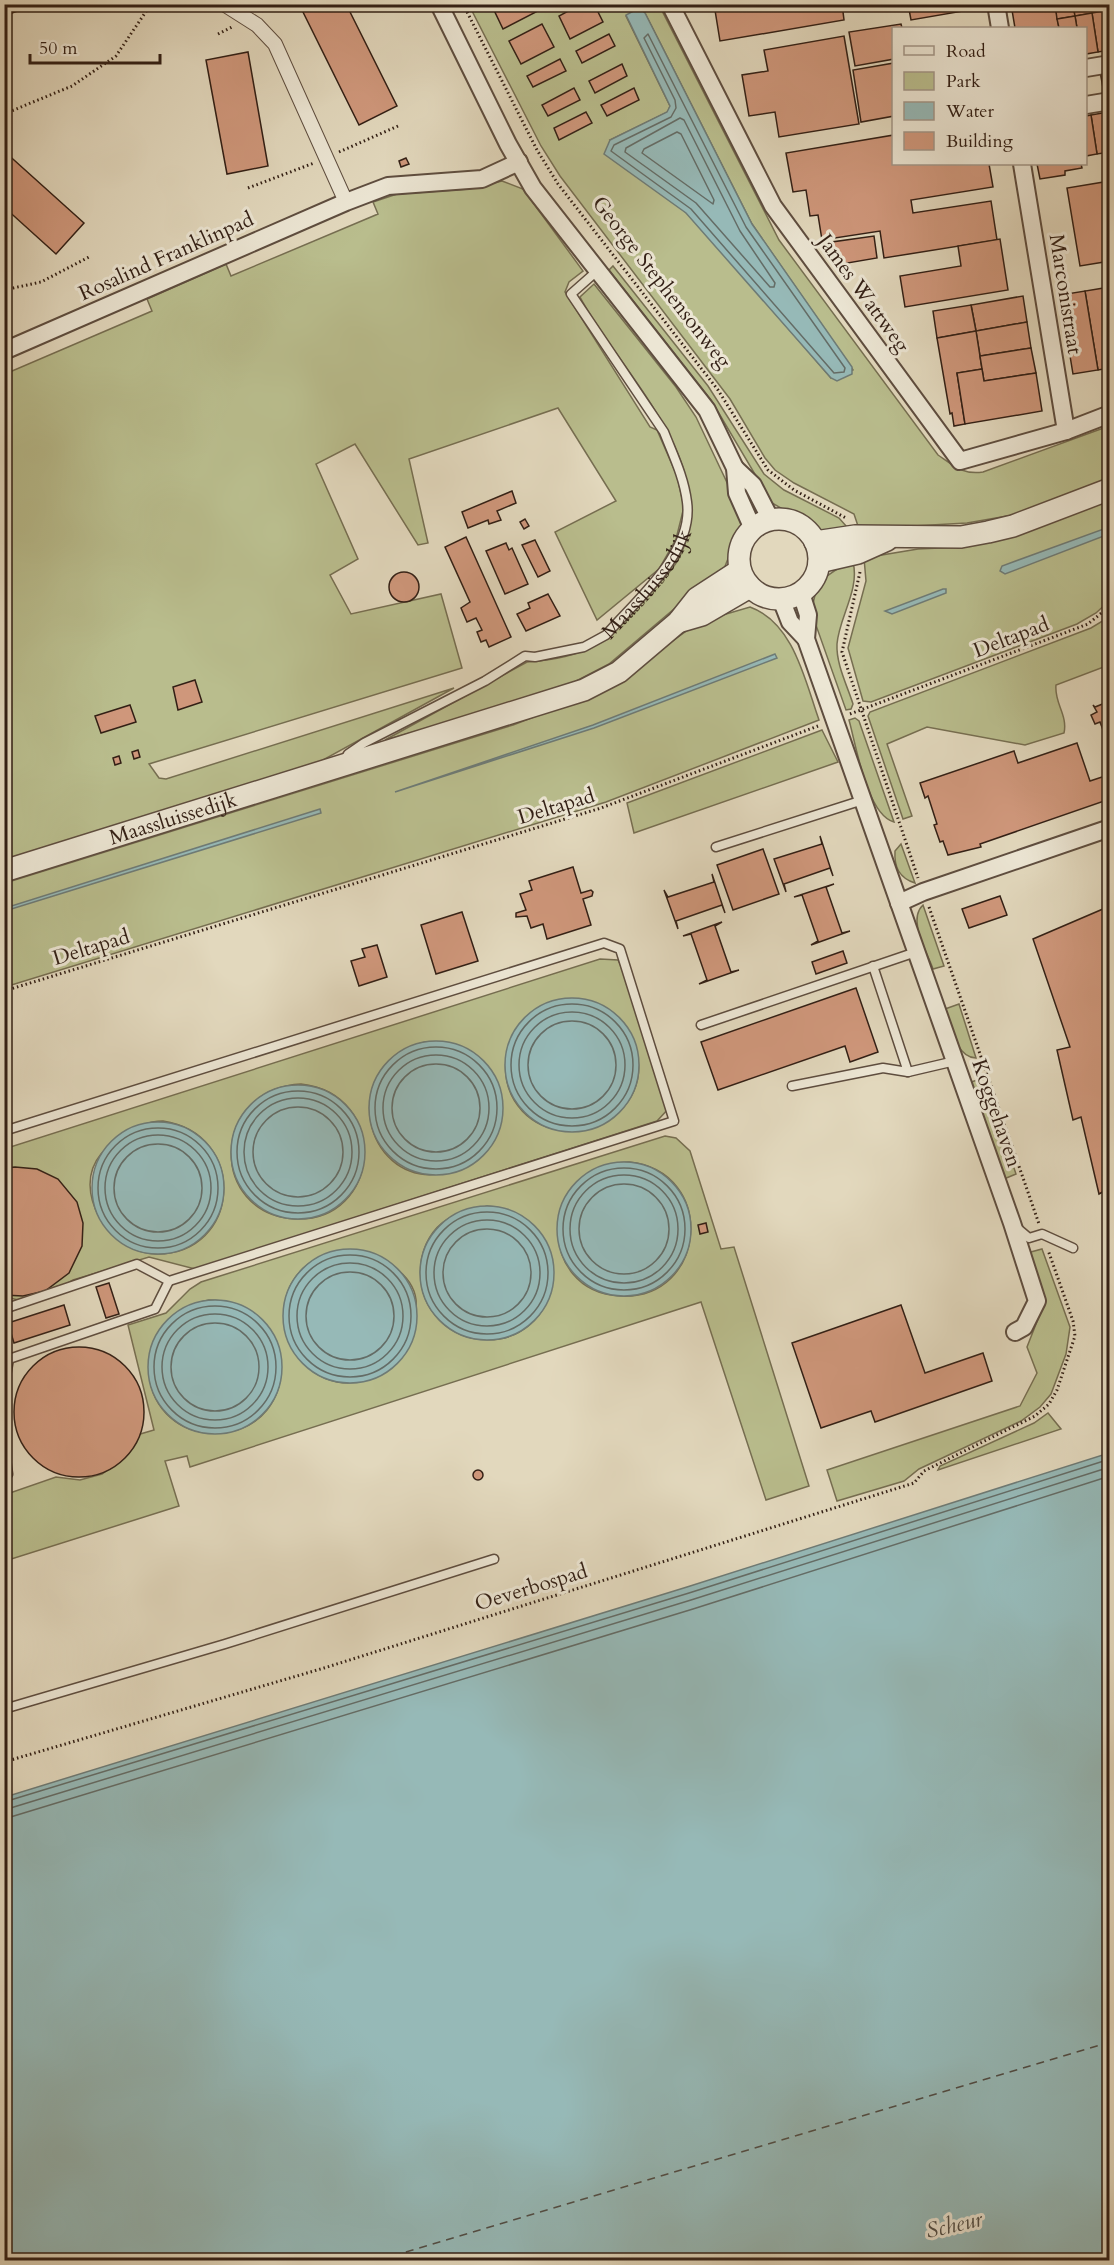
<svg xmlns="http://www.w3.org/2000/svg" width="1114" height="2265" font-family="Cardo,serif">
	<rect width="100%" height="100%" fill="#e2d8bd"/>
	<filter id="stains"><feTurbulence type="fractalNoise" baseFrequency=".00333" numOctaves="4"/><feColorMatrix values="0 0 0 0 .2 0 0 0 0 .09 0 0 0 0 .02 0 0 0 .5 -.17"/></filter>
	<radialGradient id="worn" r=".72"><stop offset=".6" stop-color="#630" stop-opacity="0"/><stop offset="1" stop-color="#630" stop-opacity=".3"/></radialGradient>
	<g fill="#b9bd8d" stroke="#766e51" stroke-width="1.5" fill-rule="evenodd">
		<path d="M469,5h190l120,235 159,215c16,11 25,20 45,17l126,-46v52l-96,37 -46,8 -108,6 -5,-15 -60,-31 -19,-13 -10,-12 -35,-59 -170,-223 -19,-30zM645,13l107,211 101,146 -22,8 -132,-153 -89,-85 58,-28 2,-6 -44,-90z"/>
		<path d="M502,181l21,8 60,82 -14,11 -4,10 85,135 7,3 20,46 7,31 -8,32 -17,30 -62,51 -42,-88 61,-31 -58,-93 -149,51 19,84 -10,2 -63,-101 -39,20 42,95 -28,16 21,39 90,-20 21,74 -313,96 10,14 7,1 288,-91 -142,78 -307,94v-486l147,-63 -5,-12 79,-35 5,12 147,-62 -5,-12 24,-8 72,-5z"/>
		<path d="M613,266l95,120 56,88 20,16 55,28 8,9 -24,5 -51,-29 -61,-103 -102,-130z"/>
		<path d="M594,284l82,103 20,30 44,93 2,13 -20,51 -28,18 -85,72 -54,28 -170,48 142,-78c63,-5 74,-18 116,-62 13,-14 30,-28 38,-46 41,-90 -62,-183 -101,-257z"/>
		<path d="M1109,497v104l-13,12 -19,11 -206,78 -8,-1 -15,-53 18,-67 -2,-23 54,-9 44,-2z"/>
		<path d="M853,562c7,28 -14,55 -16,82 -1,20 10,41 16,60l-2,5 -5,1 -34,-96c1,-30 14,-42 41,-52z"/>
		<path d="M750,607c44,16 55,74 69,113l-213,82 -601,185v-104l508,-158 91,-35 95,-68z"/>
		<path d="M1109,617v48l-53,20c-2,18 12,30 8,48l-39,12 -98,-18 -40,17 25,72 -9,3 -35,-103 2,-4 221,-84z"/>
		<path d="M855,718l4,3 35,101c-27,-7 -38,-77 -45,-102z"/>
		<path d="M822,730l16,32 -204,71 -7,-30z"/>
		<path d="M901,844l14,39c-16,-5 -21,-16 -20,-32z"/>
		<path d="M923,905l21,61 -11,3c-6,-17 -26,-49 -10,-64z"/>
		<path d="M600,959l18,1 7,14 44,134 -12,13 -462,148 -46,-12 -76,23 -25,15 -25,6 -18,-4 -1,-148zM568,999c72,1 100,95 31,125 -10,4 -19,8 -30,7 -81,-3 -88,-117 -1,-132zM425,1042c93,-7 105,121 14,132 -76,10 -102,-110 -14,-132zM301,1084c90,10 80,139 -6,135 -87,-5 -85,-130 6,-135zM163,1121c86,13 78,134 -7,133 -46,-1 -86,-63 -55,-100 5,-6 15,-11 22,-16 14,-10 22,-17 40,-17z"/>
		<path d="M959,1004l17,54c-21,-1 -25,-33 -31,-49z"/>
		<path d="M984,1078l32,96 -12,5 -33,-97z"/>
		<path d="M665,1136l11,2 14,13 31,98 13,-2 75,239 -43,14 -65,-198 -511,165 -3,-11 -22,5 14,45 -174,55 -1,-66 52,-18 24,3 22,-6 19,-14 16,-25 17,-5 -26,-105 38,-12 24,-24 11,-7zM629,1162c89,9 78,139 -9,134 -85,-4 -82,-131 9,-134zM487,1206c96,9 80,145 -10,133 -16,-2 -32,-11 -42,-24 -23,-27 -19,-77 13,-96 11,-7 27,-9 39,-13zM346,1250c29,0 74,24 70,59 -1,14 -20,46 -26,60 -97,62 -158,-103 -44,-119zM209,1300c94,2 94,127 12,133 -87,6 -100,-115 -12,-133z"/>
		<path d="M1042,1249l28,78 -4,27 -15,40 -11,13 -19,14 -102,48 -15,12 -67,20 -10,-31 193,-64 17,-33 -10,-26 18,-46 -18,-48z"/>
		<path d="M1048,1413l13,16 -123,41 2,-4 94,-43z"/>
	</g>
	<g fill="#96b9b7" stroke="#6e7b76" stroke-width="1.5">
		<path d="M639,8l6,5 107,211 100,143v7l-15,7 -6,-3 -145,-165 -82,-59 6,-14 57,-28 3,-6 -44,-91z"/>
		<path d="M1109,527v7l-104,40 -5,-3 2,-5z"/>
		<path d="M943,589h3v4l-54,21 -7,-3z"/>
		<path d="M775,654l2,4 -183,70 -199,64 198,-67z"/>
		<path d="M320,809l1,4 -316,98v-3z"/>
		<circle cx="572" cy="1065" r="67"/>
		<circle cx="436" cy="1108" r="67"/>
		<circle cx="298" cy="1152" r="67"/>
		<circle cx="158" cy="1188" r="66"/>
		<circle cx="624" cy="1229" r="67"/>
		<circle cx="487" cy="1273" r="67"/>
		<circle cx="350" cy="1316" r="67"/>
		<circle cx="215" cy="1367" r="67"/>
		<path d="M1109,1453v807h-1104v-463l682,-210z"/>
	</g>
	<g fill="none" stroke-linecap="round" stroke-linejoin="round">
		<g stroke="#646c66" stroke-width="1.5">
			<path d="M648,34l98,193 99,141 -1,4 -10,1 -143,-164 -80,-58 3,-6 57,-28 5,-9 -1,-8 -31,-62z"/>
			<path d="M680,118l4,2 56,111 35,52 -1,4h-4l-74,-84 -71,-51 1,-4z"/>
			<path d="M677,132l4,2 33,66 -1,4 -71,-51 2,-4z"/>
			<circle cx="572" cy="1065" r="61"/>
			<circle cx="572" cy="1065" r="53"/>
			<circle cx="572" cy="1065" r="44"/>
			<circle cx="436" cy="1108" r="61"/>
			<circle cx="436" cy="1108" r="53"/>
			<circle cx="436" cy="1108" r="44"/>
			<circle cx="298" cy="1152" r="61"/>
			<circle cx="298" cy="1152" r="54"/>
			<circle cx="298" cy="1152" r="45"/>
			<circle cx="158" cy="1188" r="60"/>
			<circle cx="158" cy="1188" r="53"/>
			<circle cx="158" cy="1188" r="44"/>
			<circle cx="624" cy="1229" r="61"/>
			<circle cx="624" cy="1229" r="54"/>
			<circle cx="624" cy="1229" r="45"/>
			<circle cx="487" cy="1273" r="61"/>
			<circle cx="487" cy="1273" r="53"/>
			<circle cx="487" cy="1273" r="44"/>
			<circle cx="350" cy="1316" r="61"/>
			<circle cx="350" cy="1316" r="53"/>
			<circle cx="350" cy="1316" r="44"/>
			<circle cx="215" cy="1367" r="61"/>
			<circle cx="215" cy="1367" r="53"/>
			<circle cx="215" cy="1367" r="44"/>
			<path d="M4,1802l685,-209 421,-134"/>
			<path d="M4,1810l687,-210 419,-133"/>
			<path d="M4,1819l689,-210 417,-133"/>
		</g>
		<path stroke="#504d46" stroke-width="1.5" stroke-dasharray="8 6" stroke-linecap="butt" d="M379,2260l731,-218"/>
	</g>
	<g fill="#cf977b" stroke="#321f15" stroke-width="1.5">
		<path d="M4,4h17l2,5 -19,7z"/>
		<path d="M303,4h43l51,102 -38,19 -59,-119z"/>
		<path d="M495,4h37l4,8 -33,17 -11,-23z"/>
		<path d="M581,4h13l9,18 -33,17 -11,-23z"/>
		<path d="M714,4h128l2,16 -124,21z"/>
		<path d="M908,4h66l1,5 -64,11z"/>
		<path d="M1011,4h44l4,24h-44z"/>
		<path d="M1055,4h18l2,12 -18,3z"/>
		<path d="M1073,4h17l2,9 -17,3z"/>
		<path d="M1090,4h18l1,6 -17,3z"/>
		<path d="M1109,10l1,40 -12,2 -6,-39z"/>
		<path d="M1092,13l6,39 -12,2v-26h-9l-2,-12z"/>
		<path d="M1075,16l2,12h-18l-2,-9z"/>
		<path d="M542,24l12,23 -33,17 -12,-23z"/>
		<path d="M901,24l1,4h-8v31l-39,7 -6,-34z"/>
		<path d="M609,34l6,12 -33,17 -6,-12z"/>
		<path d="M844,36l15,88 -80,13 -4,-25 -26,4 -7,-41 26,-4 -4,-21z"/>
		<path d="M248,52l20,114 -41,8 -21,-114z"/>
		<path d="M560,59l6,12 -33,16 -6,-11z"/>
		<path d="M894,63v53l-33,6 -8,-52z"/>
		<path d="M622,64l5,12 -32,17 -6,-12z"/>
		<path d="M1110,70v23l-6,1 -4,-23z"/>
		<path d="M574,88l6,12 -32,16 -6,-11z"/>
		<path d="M634,88l5,12 -32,16 -6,-11z"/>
		<path d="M586,112l6,11 -33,17 -5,-12z"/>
		<path d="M1108,112l2,40 -13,2 -6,-39z"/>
		<path d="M1091,115l6,39 -11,2v-40z"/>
		<path d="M894,135v29h95l4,23 -82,13 2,13 78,-12 6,39 -113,18 -4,-27 -58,9 -4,-25 -8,1 -4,-26 -13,2 -7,-39z"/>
		<path d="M4,151l80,72 -28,31 -52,-47z"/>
		<path d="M406,158l3,6 -8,3 -2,-6z"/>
		<path d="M1037,164h44l1,4 -17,3v4l-25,4z"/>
		<path d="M1110,181v80l-30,5 -13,-78z"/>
		<path d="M874,236l3,22 -41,7 -4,-23z"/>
		<path d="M1000,239l8,51 -103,17 -5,-31 61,-10 -3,-20z"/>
		<path d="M1110,287v81l-12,2 -13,-79z"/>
		<path d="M1085,291l13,79 -25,4 -13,-79z"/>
		<path d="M1023,296l4,26 -51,9 -5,-26z"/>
		<path d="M876,305l1,7 -6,1 -1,-7z"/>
		<path d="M971,305l5,26 -39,7 -4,-27z"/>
		<path d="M1027,322l4,26 -51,8 -4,-25z"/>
		<path d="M976,331l6,38 -25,4 8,51 -11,2 -2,-13 -2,1 -13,-76z"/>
		<path d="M1031,348l5,25 -52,8 -4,-25z"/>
		<path d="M982,369l2,12 52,-8 6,38 -77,13 -8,-51z"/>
		<path d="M512,491l4,12 -19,8 4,9 -12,4 -1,-4 -20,8 -6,-16z"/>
		<path d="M525,519l4,7 -5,3 -4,-7z"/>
		<path d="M466,537l45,100 -22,10 -3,-7 -5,2 -4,-10 5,-2 -6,-12 -9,4 -6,-14 9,-6 -25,-55z"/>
		<path d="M535,540l15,31 -12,6 -16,-32z"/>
		<path d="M506,543l3,7 3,-2 16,36 -23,10 -19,-43z"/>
		<circle cx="404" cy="587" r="15"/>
		<path d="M548,594l12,22 -34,15 -9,-17 13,-6 -2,-5z"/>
		<path d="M195,680l7,22 -24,8 -5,-23z"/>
		<path d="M1105,700v3l5,-2v24l-7,5 -3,-8 -5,2 -4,-9 6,-3 -4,-7 2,2 10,-4z"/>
		<path d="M130,705l6,17 -35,11 -6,-17z"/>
		<path d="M1077,743l13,38 18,-6 2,24 -130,45 1,3 -33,8 -5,-14 -3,1 -6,-17 3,-1 -9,-28 -3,2 -5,-15 94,-32 4,12z"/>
		<path d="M138,750l2,7 -6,2 -2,-7z"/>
		<path d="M119,756l2,7 -6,2 -2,-7z"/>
		<path d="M820,836l13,40 -3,-8 -46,16 2,8 -12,-33 48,-15z"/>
		<path d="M763,849l16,45 -46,16 -16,-45z"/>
		<path d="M573,867l8,26 10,-3 2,2 -1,4 -9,3 8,26 -44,14 -4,-15 -12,4 -4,-12 -11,1v-4l10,-3 -6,-16 12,-4 -3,-9z"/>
		<path d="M712,874l13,39 -3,-8 -46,16 2,8 -14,-39 4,7 46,-15z"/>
		<path d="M834,884l-8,3 16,46 8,-2 -39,14 7,-4 -16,-46 -8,2z"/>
		<path d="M1000,896l7,19 -38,13 -7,-19z"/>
		<path d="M1110,906v298l-4,-14 -7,4 -18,-77 -8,3 -16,-70 13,-3 -37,-108z"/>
		<path d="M462,912l16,49 -42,13 -15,-49z"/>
		<path d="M722,922l-7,4 16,46 8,-2 -40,14 8,-4 -16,-46 -8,2z"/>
		<path d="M377,945l10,32 -28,9 -8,-25 14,-4 -3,-8z"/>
		<path d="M843,951l4,12 -31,11 -4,-12z"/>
		<path d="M856,988l22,64 -28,10 -5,-16 -127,44 -17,-48z"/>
		<path d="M15,1167l22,2 21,10 19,23 6,21 -1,23 -13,27 -24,18 -22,5 -19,-1v-127z"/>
		<path d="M706,1223l2,9 -8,2 -2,-9z"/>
		<path d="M109,1283l10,31 -13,4 -10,-31z"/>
		<path d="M64,1305l6,20 -56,18 -6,-20z"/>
		<path d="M901,1305l24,68 58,-20 9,28 -117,41 -4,-11 -50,17 -29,-85z"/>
		<circle cx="79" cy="1412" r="65"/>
		<circle cx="478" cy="1475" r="5"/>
	</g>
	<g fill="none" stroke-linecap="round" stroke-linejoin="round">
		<defs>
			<g id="service">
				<path id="s1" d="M346,758l2,-4 16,-11 121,-62 40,-25 10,1 49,-10 22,-12c30,-35 88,-82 81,-133 -3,-25 -14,-47 -23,-70l-93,-138 26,-23"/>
				<path d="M716,847l147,-47"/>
				<path d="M873,966l35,106"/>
				<path d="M701,1025l215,-73"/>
				<path d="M792,1086l91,-18 25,4 47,-11"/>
				<path d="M4,1131l600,-188 16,6 54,172 -505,160 -32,-17 -133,45"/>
				<path d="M1016,1227l13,11 13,-4 31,14"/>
				<path d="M4,1355l5,4 146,-50 14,-28"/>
				<path d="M4,1387l5,-28"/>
				<path d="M4,1445l4,29 -4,2"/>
				<path d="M4,1709l221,-65 269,-85"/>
			</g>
			<path id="pedestrian" d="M224,4l33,21 18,19 71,158"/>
			<g id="minor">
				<path d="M439,4l69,140 25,44 174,222 28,58 2,25 16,36"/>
				<path d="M670,4l103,202 187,255 106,-30 44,-17"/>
				<path d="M996,4l4,24"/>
				<path d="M1086,68l24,-4"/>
				<path d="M1086,105l24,-4"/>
				<path d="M1022,164l44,267"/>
				<path d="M4,351l342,-149 42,-16 94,-7 37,-17"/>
				<path d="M735,468l18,17 18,35"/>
				<path d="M801,593l7,22 -2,24 206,584 25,78 -13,26 -9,5"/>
				<path d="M781,599l9,23 16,17"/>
				<path d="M899,903l24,-11 187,-64"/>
			</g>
			<g id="tertiary">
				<circle cx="779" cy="559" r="40"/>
				<path d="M815,542l40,-6 106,1 27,-5 25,-6 97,-37"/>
				<path d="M819,562l39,-9 29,-13"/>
				<path d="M678,622l24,-7 48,-28"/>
				<path id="s2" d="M4,871l580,-181 35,-18 59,-50 19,-24 43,-28"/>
			</g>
		</defs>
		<use href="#service" stroke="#5e4d3f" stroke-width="11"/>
		<use href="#pedestrian" stroke="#5e4d3f" stroke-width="16"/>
		<use href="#minor" stroke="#5e4d3f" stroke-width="20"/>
		<use href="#tertiary" stroke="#5e4d3f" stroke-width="24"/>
		<g stroke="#321f15" stroke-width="3" stroke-dasharray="1.5 3" stroke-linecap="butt">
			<path d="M463,4l74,146 21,34 160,206 50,80 26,20 52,28"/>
			<path d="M262,11l9,-7"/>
			<path d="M218,34l14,-7"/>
			<path d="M4,114l68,-28 44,-30 35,-52"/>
			<path d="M339,152l59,-26"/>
			<path d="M248,188l66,-25"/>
			<path d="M4,290l37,-8 50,-26"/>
			<path d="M860,572l-18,80 76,226"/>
			<path d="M850,714l238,-90 22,-18"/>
			<path d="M929,907l110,317"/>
			<path d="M4,991l597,-183 217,-82"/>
			<path d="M4,1762l320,-94 590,-185 10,-12 111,-55 14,-12 8,-14 18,-54 -2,-15 -25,-71"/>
		</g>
		<use href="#service" stroke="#ece6d4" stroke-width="8"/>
		<use href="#pedestrian" stroke="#ece6d4" stroke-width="14"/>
		<use href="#minor" stroke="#ece6d4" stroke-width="16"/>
		<use href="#tertiary" stroke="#ece6d4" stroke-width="21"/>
	</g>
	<g text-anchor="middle" stroke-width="6" stroke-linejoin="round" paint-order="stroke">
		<g font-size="21" fill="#321f15" stroke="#ece6d4">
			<text transform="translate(166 256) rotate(-24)" y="7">Rosalind Franklinpad</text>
			<text transform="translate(662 282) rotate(52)" y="7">George Stephensonweg</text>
			<text transform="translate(864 293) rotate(54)" y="7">James Wattweg</text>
			<text transform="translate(1066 294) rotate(81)" y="7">Marconistraat</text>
			<text dy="7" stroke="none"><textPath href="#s1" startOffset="358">Maassluissedijk</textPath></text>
			<text transform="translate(1011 637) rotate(-21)" y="7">Deltapad</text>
			<text transform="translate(556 806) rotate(-17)" y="7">Deltapad</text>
			<text dy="7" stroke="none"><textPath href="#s2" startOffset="177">Maassluissedijk</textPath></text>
			<text transform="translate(91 947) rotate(-17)" y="7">Deltapad</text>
			<text transform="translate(997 1113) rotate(71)" y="7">Koggehaven</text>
			<text transform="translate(531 1587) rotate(-17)" y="7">Oeverbospad</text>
		</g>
		<g font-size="22" font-style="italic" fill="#504d46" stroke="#ece6d4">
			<text transform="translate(954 2224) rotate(-13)" y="8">Scheur</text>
		</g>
	</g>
	<rect width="1114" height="2265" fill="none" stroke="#e2d8bd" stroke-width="24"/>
	<rect x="6" y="6" width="1102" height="2253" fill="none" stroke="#321f15" stroke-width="3"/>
	<rect x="12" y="12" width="1090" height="2241" fill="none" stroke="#321f15" stroke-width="1.5"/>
	<rect x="892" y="27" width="195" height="138" fill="#ece6d4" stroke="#a29688" stroke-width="1.5"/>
	<rect x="904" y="46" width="30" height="9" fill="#ece6d4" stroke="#a29688" stroke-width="1.5"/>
	<text x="946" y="57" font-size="18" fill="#321f15">Road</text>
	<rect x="904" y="72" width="30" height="18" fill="#b9bd8d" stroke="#a29688" stroke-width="1.5"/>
	<text x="946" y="87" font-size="18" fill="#321f15">Park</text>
	<rect x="904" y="102" width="30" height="18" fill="#96b9b7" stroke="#a29688" stroke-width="1.5"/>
	<text x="946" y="117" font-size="18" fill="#321f15">Water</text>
	<rect x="904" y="132" width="30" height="18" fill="#cf977b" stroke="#a29688" stroke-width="1.5"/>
	<text x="946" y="147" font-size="18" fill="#321f15">Building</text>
	<path d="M30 54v9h130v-9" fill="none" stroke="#321f15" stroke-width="3"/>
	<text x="39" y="54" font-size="18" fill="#321f15" stroke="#ece6d4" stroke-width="4.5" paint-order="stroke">50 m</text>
	<rect width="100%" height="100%" filter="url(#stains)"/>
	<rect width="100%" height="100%" fill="url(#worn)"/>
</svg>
